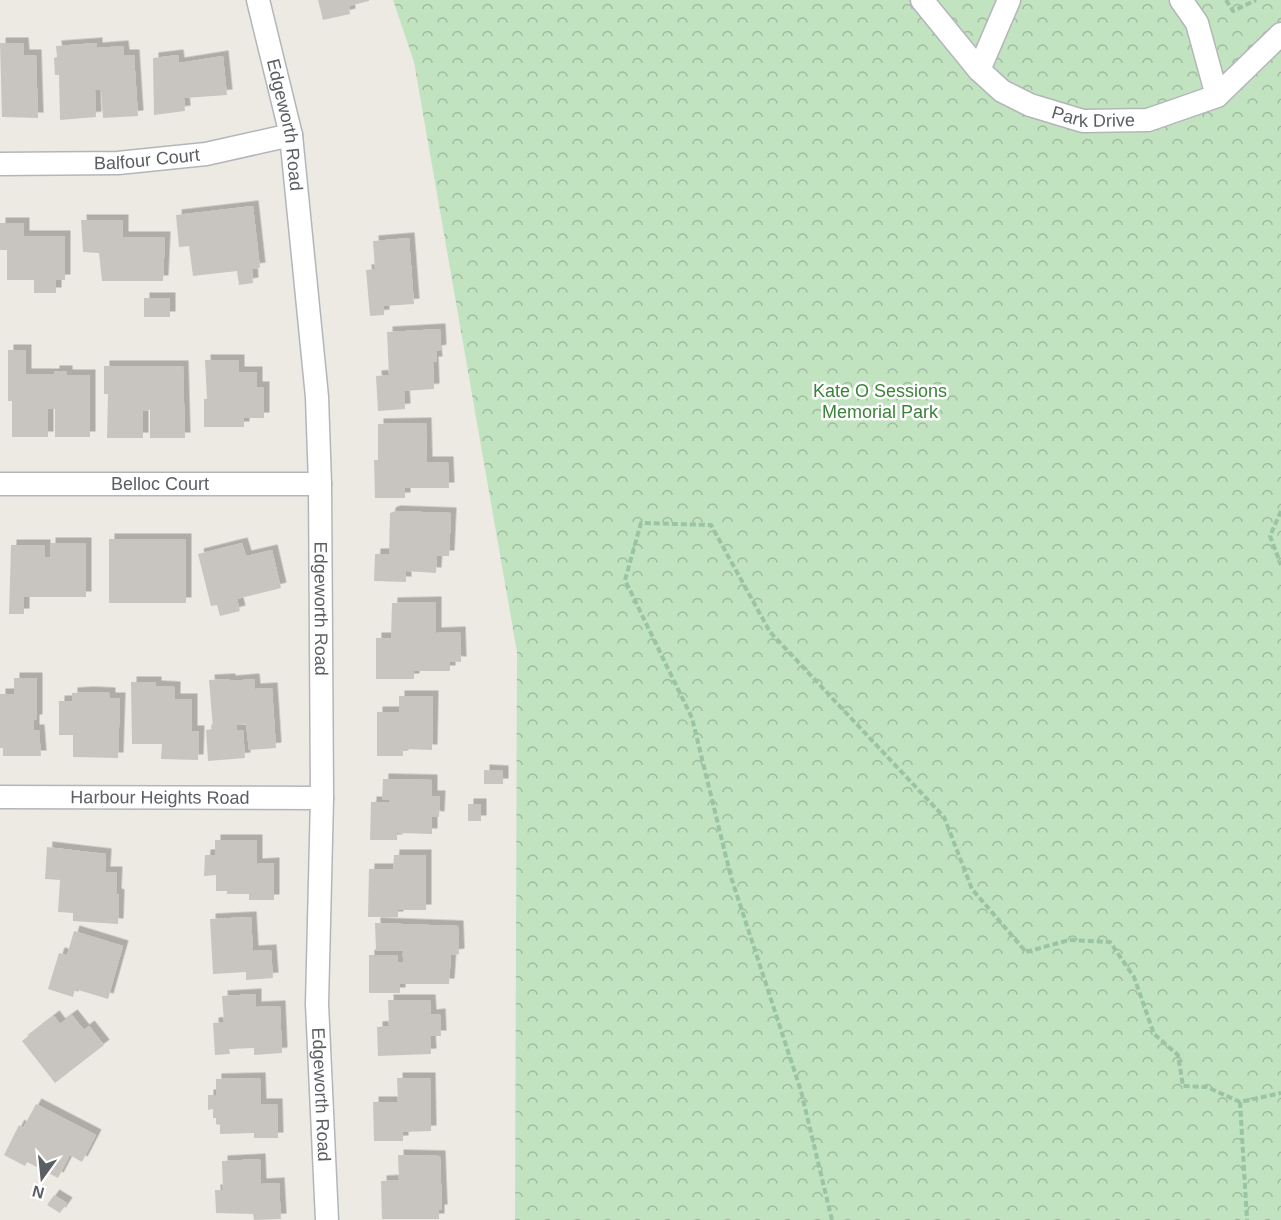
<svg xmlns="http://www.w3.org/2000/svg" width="1281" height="1220" font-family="Helvetica,sans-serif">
	<defs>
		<pattern id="forest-crowns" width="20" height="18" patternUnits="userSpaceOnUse" patternTransform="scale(1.5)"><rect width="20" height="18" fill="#c2e3c0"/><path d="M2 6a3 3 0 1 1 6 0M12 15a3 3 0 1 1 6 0" fill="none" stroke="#a1bba0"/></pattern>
		<filter id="shadow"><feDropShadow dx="5.5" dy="-5.5" stdDeviation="0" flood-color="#0004"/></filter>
	</defs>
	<rect width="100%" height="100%" fill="#edeae3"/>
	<path fill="url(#forest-crowns)" d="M393,0h888v1220h-766l2,-568 -103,-590z"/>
	<g fill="#c8c5c0" filter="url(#shadow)">
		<path d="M318,0h51v1l-20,5 1,8 -27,6z"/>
		<path d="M0,43h23l1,12h12l2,63 -36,-1z"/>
		<path d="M97,43v5l26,-2 1,9h10l4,61 -35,2 -2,-28h-6l1,27 -36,3 -1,-45h-4l-1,-17 3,-1 -1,-11z"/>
		<path d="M178,55l1,8 44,-7 4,39 -43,3 1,13 -31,4 -1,-57z"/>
		<path d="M253,206l7,62 -8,1 1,14 -14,2 -2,-14 -44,5 -4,-30 -10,1 -3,-32z"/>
		<path d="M81,220h42v17h42l-2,44h-61l-3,-28 -16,-1z"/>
		<path d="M0,223h24v13h41v44h-9v13h-22v-13h-27v-30h-7z"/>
		<path d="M409,238l5,66 -30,2v9l-14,1 -4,-46 9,-1 -2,-28z"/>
		<rect x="144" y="298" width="26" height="19"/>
		<path d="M440,329l1,21 -5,1 1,11h-4l1,27 -30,2 1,18 -27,2 -2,-35 13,-1 -2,-43z"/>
		<path d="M8,350h18v24h28v-3h13v4h23v62h-35v-28h-7v28h-36v-36h-4z"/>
		<path d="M205,360h34v12h18v15h7v31h-20v9h-40v-28h3z"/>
		<path d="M104,366h79l2,72h-35v-28l-7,1v27h-36l1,-44h-4z"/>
		<path d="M426,423l1,39h21l1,26h-44v10h-30l-1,-38h4v-36z"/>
		<path d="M395,511l56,2 -2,43h-12l-1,17 -30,-2v11l-32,-1 1,-27h14l1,-41z"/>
		<rect x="109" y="539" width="77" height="64"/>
		<path d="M50,543h36v54h-62v17h-15l2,-69h34v12h5z"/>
		<path d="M242,543l4,13 26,-6 9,38 -44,11 3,12 -20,5 -3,-11 -6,1 -13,-52z"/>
		<path d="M436,602v31l24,-1 1,30 -11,-1v10h-36v8h-38v-41h15l1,-35z"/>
		<path d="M14,678h23v42h-3v10h5l2,26h-38v-8h-3v-54h14z"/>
		<path d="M230,679v2l24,-2 1,10 17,-1 4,60 -27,2 -3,-26 -9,1v5h6l2,28 -37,3 -2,-31 7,-1 -4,-49z"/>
		<path d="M131,682h25v4l19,1v12h17v32h7l-1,29 -37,-1 1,-15h-30z"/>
		<path d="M88,692l22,1v5h10l-2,60 -45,-1v-22h-14v-34h13v-8z"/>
		<path d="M399,696h34l-1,54 -29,-1v7h-26v-44h22z"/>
		<path d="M484,770l19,1v13h-19z"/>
		<path d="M383,779l49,1v16h8l-1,21 -7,-1v18l-35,-1v7h-27l1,-38h18v-2h-7z"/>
		<rect x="468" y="804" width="13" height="17"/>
		<path d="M215,840h42v24l17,-1v37h-25v-6h-22v-3h-11v-16l-12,1 1,-21h10z"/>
		<path d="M47,847l59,7 -1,18h12l-1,22 3,1 -1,29 -45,-3v-8l-15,-1 2,-32 -15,-1z"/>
		<path d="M394,855h32v55h-28v7h-30l1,-48h24z"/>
		<path d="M251,917l2,34 18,-1 2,28 -27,2v-8l-33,2 -3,-55z"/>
		<path d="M375,923l83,3 1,28 -8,1 -2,29h-49v9h-31v-38h29l-1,7h6v-11h-27z"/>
		<path d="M74,931l49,15 -15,53 -33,-10 -2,8 -25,-8 11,-36 8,2z"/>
		<path d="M256,994v13l24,-1 2,47 -28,2v-7l-25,1 1,5 -15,1 -2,-32 11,-1 -2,-26z"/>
		<path d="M388,1000h42l1,15 9,-1 1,22h-11l1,18 -53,2 -1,-29 12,-1z"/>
		<path d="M72,1015l12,15 5,-4 15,19 -49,38 -33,-42 32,-25 6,8z"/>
		<path d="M260,1078l1,26h16l1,34h-24v-5l-34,1v-9l-4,-1v-6h-3v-9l-5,1v-15h8v-16z"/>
		<path d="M397,1078h33l1,53 -28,1v9h-29l-1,-39h25z"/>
		<path d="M36,1104l60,31 -14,27 -12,-7 -12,23 -31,-16 -2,4 -21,-11 15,-30 4,3z"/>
		<path d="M398,1155l42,1 2,54h-3v9h-57l-1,-38 18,-1z"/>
		<path d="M260,1159l1,25 18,-1 2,36 -27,1 -1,-6 -37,-1 -1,-23h8l-1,-29z"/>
		<path d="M54,1195l13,8 -7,10 -13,-8z"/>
	</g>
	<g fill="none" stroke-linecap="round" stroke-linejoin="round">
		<defs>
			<g id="minor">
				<path id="s1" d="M258,0l33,135 26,262 3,87 2,314 -5,206 10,216"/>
				<path id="s2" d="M922,0l57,70 23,21 28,14 53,16 65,-1 69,-24 64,-62"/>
				<path d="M1181,0l16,23 20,73"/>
				<path d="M979,70l30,-70"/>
				<path id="s3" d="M0,164l118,-1 88,-9 85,-19"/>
				<path id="s4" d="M0,484h320"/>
				<path id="s5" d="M0,797l322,1"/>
			</g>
		</defs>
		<use href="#minor" stroke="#b3b6b9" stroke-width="25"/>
		<g stroke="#9ac4a3" stroke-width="4" stroke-dasharray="6 3" stroke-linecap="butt">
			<path d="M1226,0l7,11 23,-11"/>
			<path d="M1281,511l-11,25 11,29"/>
			<path d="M1240,1102l7,118"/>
			<path d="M832,1220l-31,-129 -70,-214 -39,-159 -67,-138 16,-57 70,2 59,107 174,185 28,72 54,63 43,-12 41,2 24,35 20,57 24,21 5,31 24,1 33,15 41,-9"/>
		</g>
		<use href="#minor" stroke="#fff" stroke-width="22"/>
	</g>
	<g text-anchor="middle" stroke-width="5" stroke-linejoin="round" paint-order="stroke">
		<g font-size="18" fill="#5b5f63" stroke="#fff">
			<text dy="6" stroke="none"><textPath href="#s2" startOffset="218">Park Drive</textPath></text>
			<text dy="6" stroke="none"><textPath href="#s1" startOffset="128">Edgeworth Road</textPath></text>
			<text dy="6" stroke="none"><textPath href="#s3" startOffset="147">Balfour Court</textPath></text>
			<text dy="6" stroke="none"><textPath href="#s4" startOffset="160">Belloc Court</textPath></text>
			<text dy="6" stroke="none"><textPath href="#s1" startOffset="614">Edgeworth Road</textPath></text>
			<text dy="6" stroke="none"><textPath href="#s5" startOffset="160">Harbour Heights Road</textPath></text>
			<text dy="6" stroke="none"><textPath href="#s1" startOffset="1100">Edgeworth Road</textPath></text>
		</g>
		<g font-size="18" fill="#3b8339" stroke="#fff">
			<text x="880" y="397">Kate O Sessions<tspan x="880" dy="21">Memorial Park</tspan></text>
		</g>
	</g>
	<g transform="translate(42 1178) rotate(195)" stroke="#ffffff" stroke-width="4.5" paint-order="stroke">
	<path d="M0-4.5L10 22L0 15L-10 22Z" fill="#5b5f63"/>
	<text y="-9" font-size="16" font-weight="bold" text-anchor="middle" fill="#5b5f63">N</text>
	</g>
</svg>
